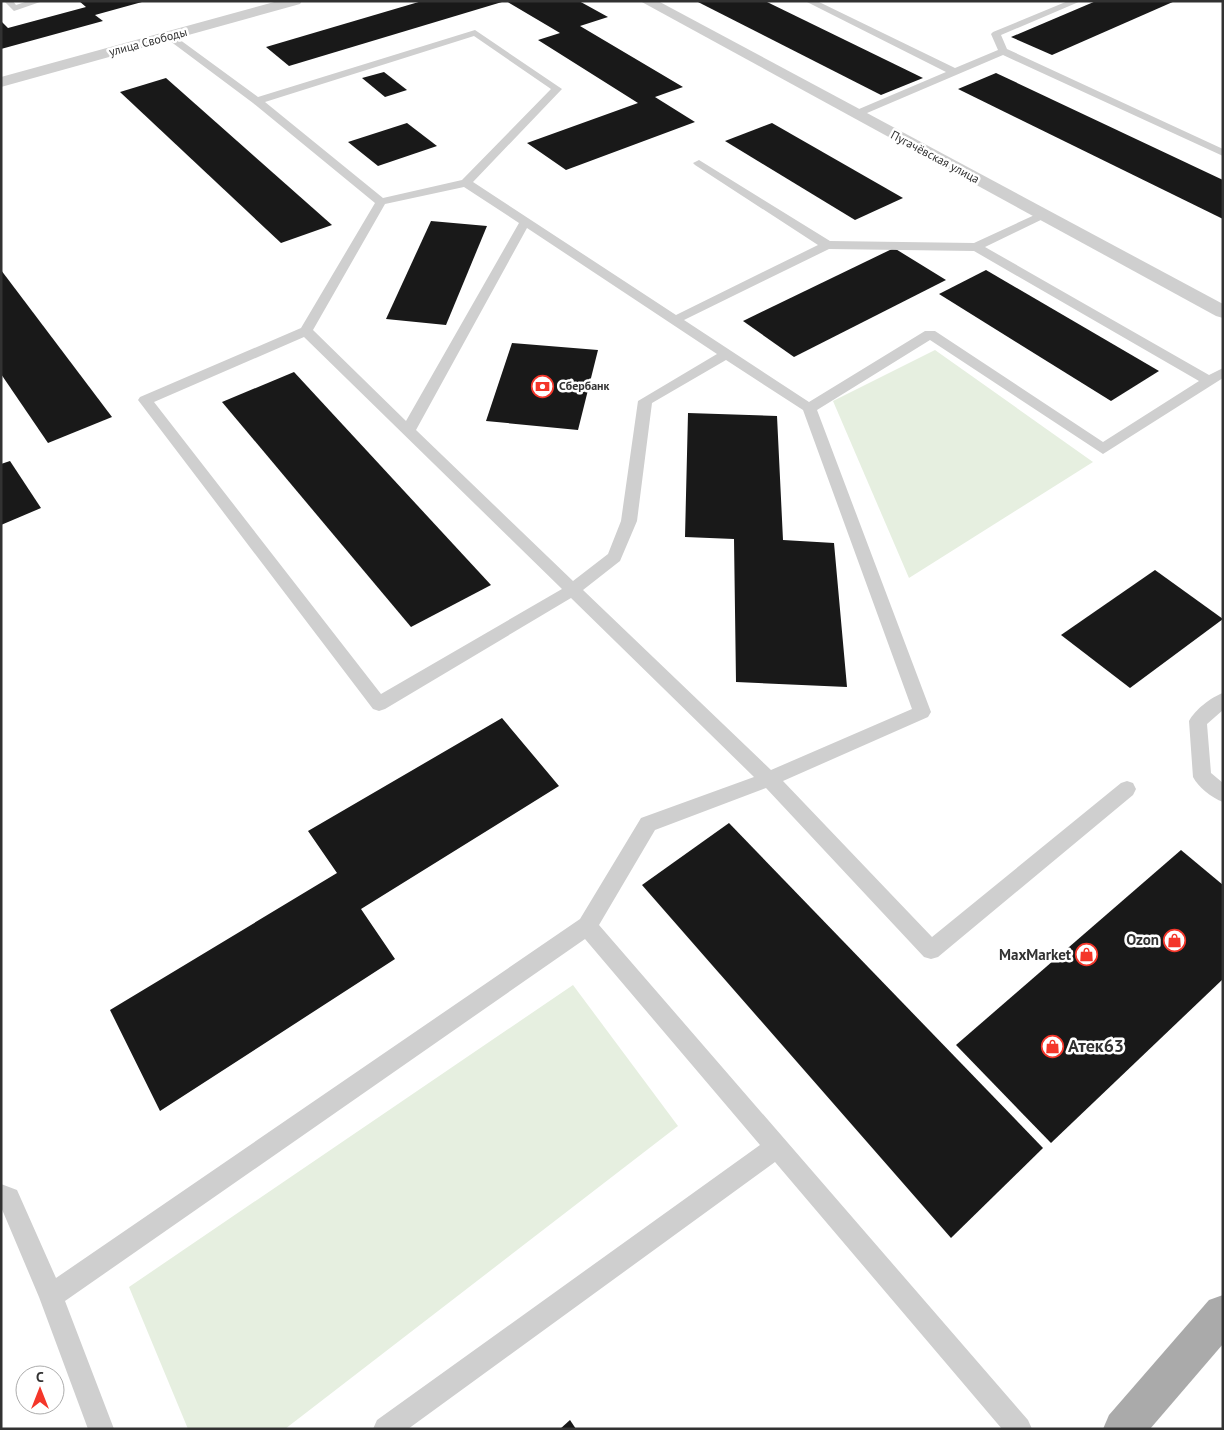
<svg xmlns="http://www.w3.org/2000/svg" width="1224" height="1430" font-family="'PT Sans',sans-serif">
	<rect width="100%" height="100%" fill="#fff"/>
	<g fill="#e6efe0">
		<path d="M935,350l158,112 -184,116 -76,-177z"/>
		<path d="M573,985l105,141 -393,303h-97l-59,-142z"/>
	</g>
	<g fill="#191919">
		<path d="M79,1l63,1 -47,13 8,6 -102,28v-28l7,7 78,-21z"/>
		<path d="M422,1l80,1 -213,64 -23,-19z"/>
		<path d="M506,1h73l29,16 -28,9 103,61 -28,10 40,25 -129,48 -39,-27 111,-40 -100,-63 22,-7z"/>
		<path d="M696,1h69l158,77 -42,17z"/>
		<path d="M1096,1h79l-123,54 -41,-18z"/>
		<path d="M384,72l23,18 -22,7 -23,-19z"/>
		<path d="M996,73l227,107v39l-265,-130z"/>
		<path d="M166,78l166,147 -51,18 -161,-151z"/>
		<path d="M407,123l30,23 -59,20 -30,-24z"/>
		<path d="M772,123l131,75 -48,22 -130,-79z"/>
		<path d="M431,221l56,5 -41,99 -60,-6z"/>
		<path d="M894,248l52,32 -152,77 -51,-36z"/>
		<path d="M1,270l111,147 -64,26 -47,-69z"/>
		<path d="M986,270l173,101 -48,30 -172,-107z"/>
		<path d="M512,343l86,7 -20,80 -92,-9z"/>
		<path d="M294,372l197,213 -80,42 -189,-225z"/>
		<path d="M688,413l89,3 6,124 51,3 13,144 -111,-5 -2,-143 -49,-2z"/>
		<path d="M10,461l31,47 -40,17v-61z"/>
		<path d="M1155,570l68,49 -93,69 -69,-53z"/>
		<path d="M502,718l57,68 -198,123 34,50 -235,152 -50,-101 227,-137 -29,-42z"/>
		<path d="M729,823l314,325 -92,90 -309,-353z"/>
		<path d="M1181,850l42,35v94l-172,164 -95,-98z"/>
		<path d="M570,1420l6,9h-16z"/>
	</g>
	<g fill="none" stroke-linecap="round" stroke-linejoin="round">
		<g fill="#cfcfcf" fill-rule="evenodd">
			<path d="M4,1h9l3,4 12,-4h15l-29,10z"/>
			<path d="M805,1h12l138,67 43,-18 -7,-16 2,-2 75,-31h13l-80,34 6,14 216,100v7l-220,-101 -143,61h-8v-4l94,-40z"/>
			<path d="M475,30l87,59 -89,93 203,133 142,-70 -123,-80 -2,-2 6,-3 131,81 144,2 65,-30h8v4l-62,30 224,128 14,-7v10l-120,76 -173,-114 -113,70 114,302 -3,5 -145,64 149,156 189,-154 6,-2 6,2 3,6 -3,6 -195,162 -7,2 -7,-2 -158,-169 -111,42 -56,95 429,495 4,9h-30l-227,-267 -367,267h-35l4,-9 383,-275 -175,-206 -520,362 49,128h-26l-49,-132 -38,-90v-23l16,6 39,88 524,-359 61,-101 113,-41 -183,-179 -186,111 -6,2 -6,-2 -235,-309 2,-3 161,-69 74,-125 -122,-100 -87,-65v-4h6l86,63zM474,36l77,53 -89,91 -79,18 -118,-96zM464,187l55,36 -113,198 -93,-91 72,-126zM527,228l190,126 -79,47 -17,120 -13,33 -35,27 -157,-151zM829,249l145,2 225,130 -96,61 -168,-111h-10l-116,71 -125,-82zM304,337l258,252 -181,105 -227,-292zM726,360l77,50 109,299 -141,61 -188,-180 37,-29 17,-40 15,-118z"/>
			<path d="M1223,693v17l-16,14 4,49 12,10v19c-11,-4 -25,-15 -30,-25l-4,-56c6,-11 22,-24 34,-28z"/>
		</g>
		<path fill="#cfcfcf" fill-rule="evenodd" d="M640,1h18l565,303v14l-7,-2z"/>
		<path fill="#cfcfcf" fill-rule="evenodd" d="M278,1h24l-2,3 -299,83v-10z"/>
		<path fill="#aaa" fill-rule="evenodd" d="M1223,1295v49l-73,85h-47l6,-14 100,-115z"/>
	</g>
	<defs>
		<symbol id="bank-ring" viewBox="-11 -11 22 22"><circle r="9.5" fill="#fff" stroke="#f4362a" stroke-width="1.5"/><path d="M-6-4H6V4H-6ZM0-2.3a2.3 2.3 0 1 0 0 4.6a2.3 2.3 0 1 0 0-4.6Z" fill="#f4362a"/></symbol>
		<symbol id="shop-ring" viewBox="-11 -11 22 22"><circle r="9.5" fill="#fff" stroke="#f4362a" stroke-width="1.5"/><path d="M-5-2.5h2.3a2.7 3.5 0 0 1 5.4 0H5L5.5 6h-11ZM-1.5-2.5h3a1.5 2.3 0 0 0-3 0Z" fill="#f4362a"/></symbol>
	</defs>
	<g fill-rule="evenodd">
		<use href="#bank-ring" x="530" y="374" width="25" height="25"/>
		<use href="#shop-ring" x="1162" y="928" width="25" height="25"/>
		<use href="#shop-ring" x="1074" y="942" width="25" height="25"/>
		<use href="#shop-ring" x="1040" y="1034" width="25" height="25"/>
	</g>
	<g text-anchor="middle" stroke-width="5" stroke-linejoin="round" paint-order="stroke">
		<g font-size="12" fill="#323232" stroke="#fff">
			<text transform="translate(148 42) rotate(-15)" y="4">улица Свободы</text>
			<text transform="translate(935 157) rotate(28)" y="4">Пугачёвская улица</text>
		</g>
		<g font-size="12" font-weight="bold" fill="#323232" stroke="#fff" text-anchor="start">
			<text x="559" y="390">Сбербанк</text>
		</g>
		<g font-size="15" font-weight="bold" fill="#323232" stroke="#fff" text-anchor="end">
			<text x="1159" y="945">Ozon</text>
			<text x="1071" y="960">MaxMarket</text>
		</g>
		<g font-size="18" font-weight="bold" fill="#323232" stroke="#fff" text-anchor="start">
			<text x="1068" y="1052">Атек63</text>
		</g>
	</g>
	<rect width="1224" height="1430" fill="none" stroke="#323232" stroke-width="5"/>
	<g transform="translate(40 1390)"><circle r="24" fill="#ffffff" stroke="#adadad"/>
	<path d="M0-4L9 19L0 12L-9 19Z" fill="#f4362a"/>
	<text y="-8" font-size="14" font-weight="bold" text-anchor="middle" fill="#323232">С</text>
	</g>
</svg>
